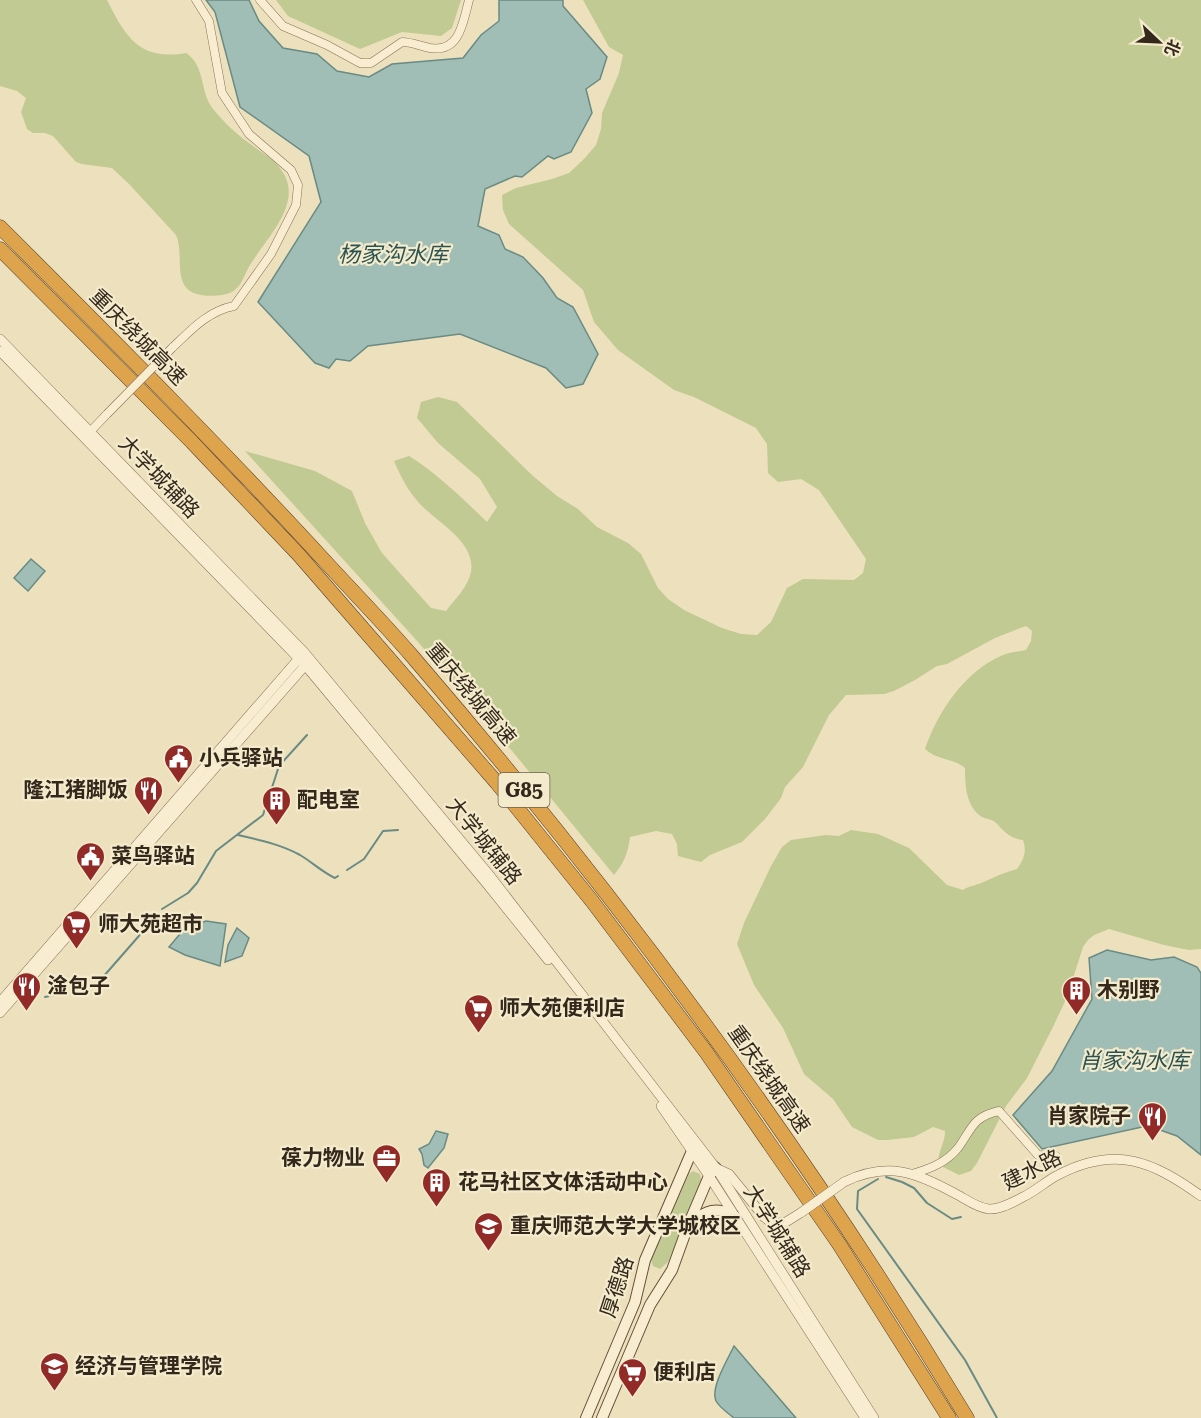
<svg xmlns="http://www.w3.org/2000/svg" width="1201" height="1418" font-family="'Roboto Serif','Noto Sans SC',serif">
	<rect width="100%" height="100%" fill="#ede0bd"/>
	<g fill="#c1ca92">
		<path d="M0,0h107c19,38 33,61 79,53 20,13 13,38 27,56 10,12 23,25 36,34 14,11 32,19 38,38 10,29 -24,62 -37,84 -6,10 -8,21 -18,27 -7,4 -27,5 -35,2 -26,-7 -12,-40 -21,-59l-47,-51 -17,-16 -30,-4 -6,-2 -23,-26 -8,-3h-12l-6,-4 -6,-17 5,-14 -9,-7 -17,-5z"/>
		<path d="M276,0h185l-9,28 -11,8 -39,-4 -42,17 -72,-33z"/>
		<path d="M583,0h618v949l-12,1 -25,-5 -55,-16 -15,6 -6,5 -5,7 -16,50 -14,30 -26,51 -21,28 -29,57 -6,8 -12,4 -16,-8 -5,-6c1,-11 7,-19 7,-30l-12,-4 -19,10 -27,3h-9l-26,-13 -19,-28 -29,-25 -21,-46 -29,-43 -17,-41 7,-21 27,-57 11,-19 9,-7 35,-5 13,1 12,-6 27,4 31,14 38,37 16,5c8,-5 15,-5 23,-9 10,-5 20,-9 31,-12 7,-10 10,-18 6,-29 -14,-2 -18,-8 -28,-18 -4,-3 -8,-3 -13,-5 -16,-10 -17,-32 -17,-49 -14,-11 -27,-7 -40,-19 13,-38 40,-78 78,-94 7,-3 15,-3 23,-5l5,-9 1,-10 -6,-5 -31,12 -48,26 -10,2 -22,14 -21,11 -10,3 -38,1 -17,20 -26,52 -18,20 -4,11 -16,21 -23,23 -32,13 -9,7 -23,-6 -1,-12 -5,-10 -16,-3 -26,6c-2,16 -6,26 -16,38l-101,-123 -95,-110 -173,-191 70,20 37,20 13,32 17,30 49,55 15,3c9,-12 22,-24 25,-39 5,-30 -33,-49 -51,-68 -12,-13 -19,-27 -26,-43l15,-5c29,18 53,42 78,66l10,-15 -17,-28 -42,-36 -21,-25 4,-16 17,-5 19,5 76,74 24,20 21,13 19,18 31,16 13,11 17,34 10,11 16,11 38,18 19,6 16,1 14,-13 16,-34 16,-9 51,1 9,-7 3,-14 -47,-69 -18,-11 -23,3 -10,-9 -1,-29 -11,-16 -62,-31 -20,-7 -56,-40 -24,-28 -11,-32 -74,-66 -6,-14 -1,-15 14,-7 36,-9 17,-6 15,-14 12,-14 5,-16 1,-16 17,-40 4,-18 -14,-8z"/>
		<path d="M693,1171l7,3 2,9 -34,79 -8,7 -7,-3 -2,-6 38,-86z"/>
	</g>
	<g fill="#a1beb6" stroke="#698b84" stroke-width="1.5">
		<path d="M206,0h43l10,21 24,27 34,6 20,17 32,6 23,-13 71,-6 18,-23 18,-14v-21h64v6l44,51 -7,22 -14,10 6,24 -21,39 -17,7 -6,-3 -26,21 -7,-1 -30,13 -7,37 21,9 6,14 18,8 20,21 14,20 16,9 25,47 -15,30 -17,4 -20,-20 -86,-34 -92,12 -18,15 -14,-2 -7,9 -14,-5 -57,-61 63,-100 -12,-46 -69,-49 -25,-95z"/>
		<path d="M31,559l14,12 -17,20 -14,-13z"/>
		<path d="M206,921l20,3 -6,42 -35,-11 -16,-8 16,-19z"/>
		<path d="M237,928l12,10 -7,18 -17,6 3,-17z"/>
		<path d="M1107,950l44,10 23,-3 23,10 4,6v182l-24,-19 -17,-6 -18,-3 -100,22 -29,-34 39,-44 40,-72 -3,-41z"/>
		<path d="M436,1131l12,3 -4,14 -16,20 -4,-3 -2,-11 -3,-5 10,-5z"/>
		<path d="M734,1346l62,72h-62c-6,-5 -14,-10 -18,-17 -6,-13 12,-42 18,-55z"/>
	</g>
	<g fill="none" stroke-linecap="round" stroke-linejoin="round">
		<g stroke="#698b84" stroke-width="2">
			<path d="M238,835c21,5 42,9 62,20 12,7 22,17 35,23l3,-2"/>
			<path d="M347,870l17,-11 19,-28 15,-1"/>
			<path d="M162,909l26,-16 9,-10 19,-32 47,-36 16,-49 28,-31"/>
			<path d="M77,992l19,-7 49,-56"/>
			<path d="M45,997l22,-5"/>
			<path d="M886,1177l16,5 12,6 13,15 25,16 9,-2"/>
			<path d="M878,1179l-20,12 -1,18 108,151 32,58"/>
		</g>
		<defs>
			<g id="minor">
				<path d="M260,0l23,26 44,19 33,18h11l31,-21c10,0 18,4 28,6 30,5 33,-26 39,-48"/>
				<path d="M172,348c19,-18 36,-37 62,-42l37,-52 25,-49 2,-20 -7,-15 -42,-36 -27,-41 -13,-72 -13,-21"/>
				<path d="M86,436l21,-22"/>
				<path d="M912,1174c17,-5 34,-11 46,-26 14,-19 14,-31 41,-37l39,44 18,1"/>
			</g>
			<g id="tertiary">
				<path d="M0,339l304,313 187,225 225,291 158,250"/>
				<path d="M0,351l305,314 181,218 62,77"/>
				<path d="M0,1002l301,-346"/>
				<path d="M0,1013l309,-352"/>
				<path d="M661,1106l48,70 156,242"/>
				<path d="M716,1168l13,6 35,43 9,7 13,-2 16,-10"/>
				<path d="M844,1182c44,-21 71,-10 112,12 10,5 21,14 33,15 11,1 24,-7 34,-12 13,-6 23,-16 35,-22 58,-30 94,-14 143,21"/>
			</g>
			<g id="secondary">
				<path d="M689,1223c17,-12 28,-18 47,-6"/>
				<path d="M586,1418l49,-116 10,-42 47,-109 24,17 -7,8 -20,47 -17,47 -22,35 -48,113"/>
			</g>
			<g id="motorway">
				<path d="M0,227c113,113 226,226 334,344 26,28 53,56 78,85 205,238 393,493 555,762"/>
				<path d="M0,249l192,193 107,113 198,228 95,118 114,151 133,192 110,174"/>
			</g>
		</defs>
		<use href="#minor" stroke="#847057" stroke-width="9"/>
		<use href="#tertiary" stroke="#847057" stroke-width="10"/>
		<use href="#secondary" stroke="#65513a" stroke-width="12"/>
		<use href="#motorway" stroke="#513e2b" stroke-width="15"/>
		<use href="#minor" stroke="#f8edd0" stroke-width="8"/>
		<use href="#tertiary" stroke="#f8edd0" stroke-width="9"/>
		<use href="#secondary" stroke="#f8edd0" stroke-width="10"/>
		<use href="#motorway" stroke="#dda34d" stroke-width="14"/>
		<defs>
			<path id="minor-bridge" d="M107,414l65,-66"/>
			<path id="tertiary-bridge" d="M802,1212l42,-30"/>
		</defs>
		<use href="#minor-bridge" stroke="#847057" stroke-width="9" stroke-linecap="butt"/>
		<use href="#tertiary-bridge" stroke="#847057" stroke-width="10" stroke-linecap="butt"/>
		<use href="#minor-bridge" stroke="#f8edd0" stroke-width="8"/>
		<use href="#tertiary-bridge" stroke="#f8edd0" stroke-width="9"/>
	</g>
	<defs>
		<symbol id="civic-pin" viewBox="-11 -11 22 30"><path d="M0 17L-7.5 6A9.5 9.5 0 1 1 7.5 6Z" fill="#922b28" stroke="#f4eacc"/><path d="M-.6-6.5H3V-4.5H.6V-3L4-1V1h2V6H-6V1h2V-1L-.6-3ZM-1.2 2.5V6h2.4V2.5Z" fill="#fff"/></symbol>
		<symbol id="restaurant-pin" viewBox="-11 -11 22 30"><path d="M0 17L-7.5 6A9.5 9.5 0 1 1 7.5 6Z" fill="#922b28" stroke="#f4eacc"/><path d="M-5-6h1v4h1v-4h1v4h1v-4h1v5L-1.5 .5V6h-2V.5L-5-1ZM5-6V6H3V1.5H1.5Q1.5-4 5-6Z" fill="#fff"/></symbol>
		<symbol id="building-pin" viewBox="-11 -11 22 30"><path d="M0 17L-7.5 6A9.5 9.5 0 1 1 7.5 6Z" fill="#922b28" stroke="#f4eacc"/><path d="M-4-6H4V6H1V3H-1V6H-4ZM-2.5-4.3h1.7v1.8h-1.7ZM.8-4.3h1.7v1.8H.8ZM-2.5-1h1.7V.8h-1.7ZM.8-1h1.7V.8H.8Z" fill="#fff"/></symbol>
		<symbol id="supermarket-pin" viewBox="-11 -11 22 30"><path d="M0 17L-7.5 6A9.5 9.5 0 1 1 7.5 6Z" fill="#922b28" stroke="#f4eacc"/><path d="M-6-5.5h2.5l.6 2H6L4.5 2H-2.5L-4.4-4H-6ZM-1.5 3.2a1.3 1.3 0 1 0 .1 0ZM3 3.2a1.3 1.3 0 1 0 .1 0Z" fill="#fff"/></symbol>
		<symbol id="office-pin" viewBox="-11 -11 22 30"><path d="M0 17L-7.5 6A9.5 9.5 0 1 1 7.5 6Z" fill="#922b28" stroke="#f4eacc"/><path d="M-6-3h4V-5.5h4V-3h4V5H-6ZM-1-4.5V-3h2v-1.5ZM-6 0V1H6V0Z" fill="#fff"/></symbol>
		<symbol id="university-pin" viewBox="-11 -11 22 30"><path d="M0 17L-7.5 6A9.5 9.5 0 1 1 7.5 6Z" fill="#922b28" stroke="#f4eacc"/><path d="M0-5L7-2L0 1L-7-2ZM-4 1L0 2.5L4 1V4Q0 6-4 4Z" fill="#fff"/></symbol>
	</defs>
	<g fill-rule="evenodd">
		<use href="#civic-pin" x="162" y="742" width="33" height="45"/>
		<use href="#restaurant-pin" x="132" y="774" width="33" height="45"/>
		<use href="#building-pin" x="260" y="784" width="33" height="45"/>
		<use href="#civic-pin" x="74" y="840" width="33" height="45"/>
		<use href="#supermarket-pin" x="60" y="908" width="33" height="45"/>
		<use href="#restaurant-pin" x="10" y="970" width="33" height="45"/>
		<use href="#building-pin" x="1060" y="974" width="33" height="45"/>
		<use href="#supermarket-pin" x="462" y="992" width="33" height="45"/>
		<use href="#restaurant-pin" x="1136" y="1100" width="33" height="45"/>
		<use href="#office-pin" x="370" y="1142" width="33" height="45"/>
		<use href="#building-pin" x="420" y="1166" width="33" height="45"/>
		<use href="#university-pin" x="472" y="1210" width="33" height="45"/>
		<use href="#university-pin" x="38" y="1350" width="33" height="45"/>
		<use href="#supermarket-pin" x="616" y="1356" width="33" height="45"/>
	</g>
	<g text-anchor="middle" stroke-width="4.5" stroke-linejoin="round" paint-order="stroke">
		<rect fill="#f4eacc" stroke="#6d6250" stroke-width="1.5" x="498.5" y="773" width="51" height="34" rx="4.5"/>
		<g font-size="20" font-weight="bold" fill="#33281b">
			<text x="524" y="797">G85</text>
		</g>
		<g font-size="21" fill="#33281b" stroke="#f4eacc">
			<text transform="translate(138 337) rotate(45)" y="7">重庆绕城高速</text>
			<text transform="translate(159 477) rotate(46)" y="7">大学城辅路</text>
			<text transform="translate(471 694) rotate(50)" y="7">重庆绕城高速</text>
			<text transform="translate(484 841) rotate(51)" y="7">大学城辅路</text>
			<text transform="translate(769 1079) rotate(55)" y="7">重庆绕城高速</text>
			<text transform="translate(1032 1170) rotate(-27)" y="7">建水路</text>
			<text transform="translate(777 1231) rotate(58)" y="7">大学城辅路</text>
			<text transform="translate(617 1287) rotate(-72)" y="7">厚德路</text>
		</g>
		<g font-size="21" font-weight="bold" fill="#33281b" stroke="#f4eacc" text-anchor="start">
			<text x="199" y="765">小兵驿站</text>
			<text x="128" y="797" text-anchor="end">隆江猪脚饭</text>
			<text x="297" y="807">配电室</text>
			<text x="111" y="863">菜鸟驿站</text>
			<text x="98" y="931">师大苑超市</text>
			<text x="47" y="993">淦包子</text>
			<text x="1097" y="997">木别野</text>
			<text x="499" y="1015">师大苑便利店</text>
			<text x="1131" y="1123" text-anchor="end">肖家院子</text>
			<text x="365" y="1165" text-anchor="end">葆力物业</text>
			<text x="458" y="1189">花马社区文体活动中心</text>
			<text x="510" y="1233">重庆师范大学大学城校区</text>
			<text x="75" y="1373">经济与管理学院</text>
			<text x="653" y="1379">便利店</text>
		</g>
		<g font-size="22" font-style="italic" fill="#2a5352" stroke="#f4eacc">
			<text x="393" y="262">杨家沟水库</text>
			<text x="1134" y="1068">肖家沟水库</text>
		</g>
	</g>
	<g transform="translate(1159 42) rotate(113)" stroke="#f4eacc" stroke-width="4.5" paint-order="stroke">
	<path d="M0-4.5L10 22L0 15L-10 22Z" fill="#33281b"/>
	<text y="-9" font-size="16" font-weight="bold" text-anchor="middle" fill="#33281b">北</text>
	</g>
</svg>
